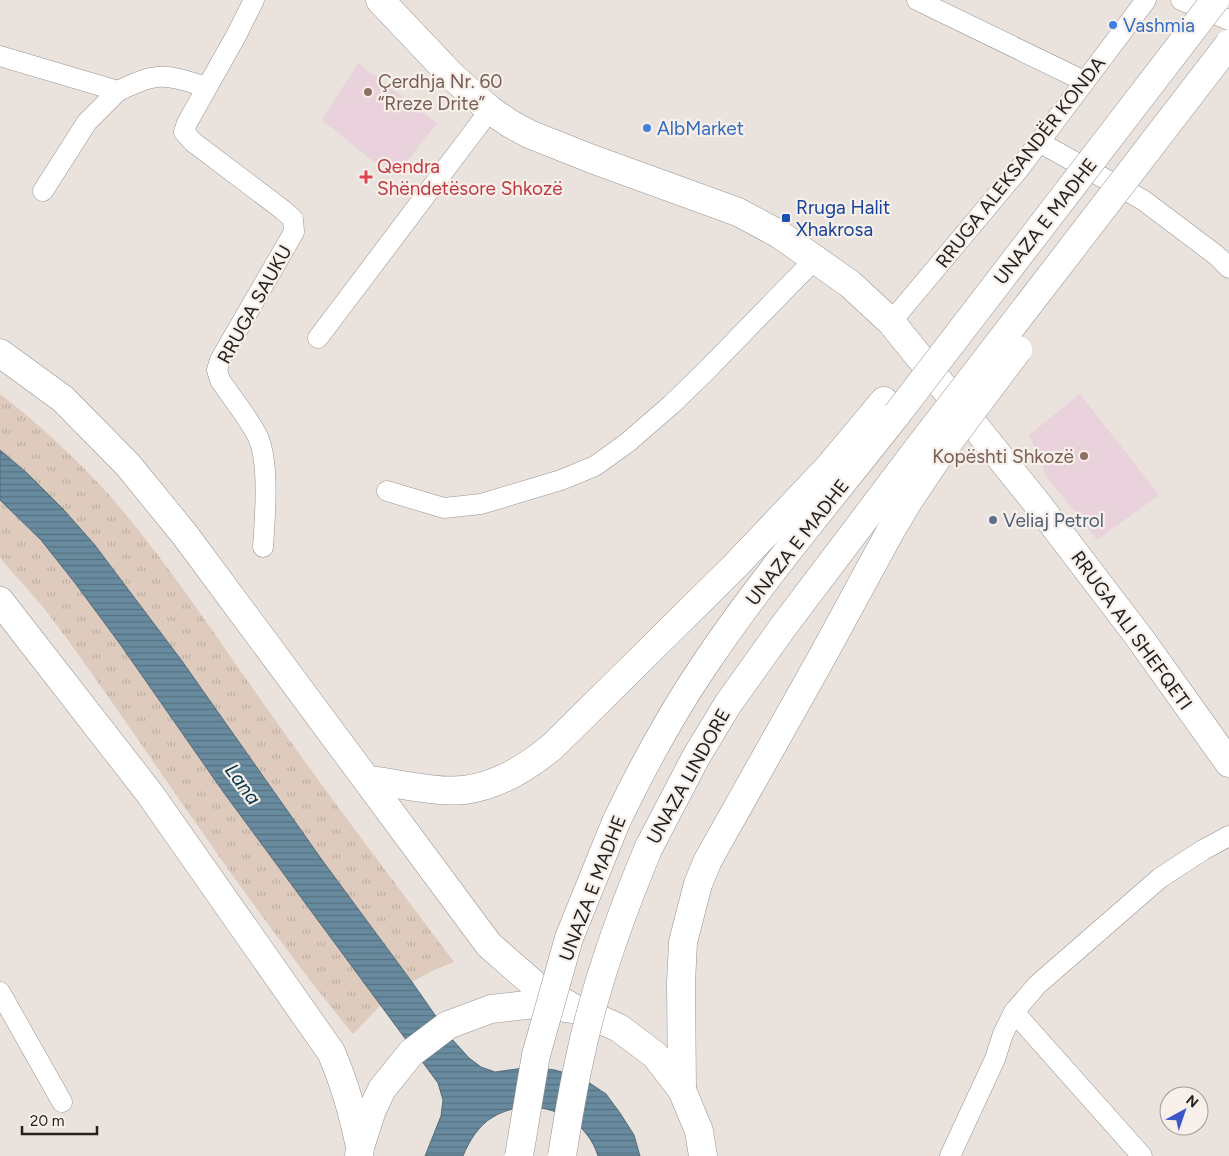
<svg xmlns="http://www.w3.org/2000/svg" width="1229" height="1156" font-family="Figtree,sans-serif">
	<defs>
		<pattern id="grass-tufts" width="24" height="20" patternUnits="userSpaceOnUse" patternTransform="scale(1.25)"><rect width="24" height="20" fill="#dfcbbd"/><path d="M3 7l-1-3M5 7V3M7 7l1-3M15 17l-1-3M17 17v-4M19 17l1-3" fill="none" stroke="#bfaea2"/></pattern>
		<pattern id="water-rules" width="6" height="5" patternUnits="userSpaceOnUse" patternTransform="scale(1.25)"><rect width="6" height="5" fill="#698b9f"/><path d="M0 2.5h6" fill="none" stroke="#567181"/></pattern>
	</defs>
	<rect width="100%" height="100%" fill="#e9e2dd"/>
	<g fill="#ead2dc">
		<path d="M358,63l79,60 -38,48 -20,-5 -57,-46z"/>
		<path d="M1080,394l79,101 -62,45 -50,-63 -18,-42z"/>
	</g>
	<g fill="url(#grass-tufts)">
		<path d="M0,394c40,31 77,65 111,103 57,66 106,141 157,213 60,85 123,168 186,252l-20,8 -22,12 -90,-122 -140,-199 -88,-117 -67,-71 -27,-23z"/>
		<path d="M0,500l41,40 34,43 45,61 104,149 157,212 -28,29c-103,-125 -191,-263 -285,-394l-25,-33 -43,-49z"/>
	</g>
	<path fill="url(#water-rules)" stroke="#546b78" d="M0,450l27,23 36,36 31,35 88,117 140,199 90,122 39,56 18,20 12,9 14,5 36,-5 24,3 27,8 24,16 14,19 14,22 6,21h-42c-13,-43 -66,-62 -105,-39 -14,8 -24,24 -30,39h-38l16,-40 2,-16 -5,-17 -214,-290 -104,-149 -45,-61 -34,-43 -41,-40z"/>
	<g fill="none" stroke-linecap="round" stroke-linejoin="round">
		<defs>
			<g id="minor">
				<path d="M254,0l-17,34 -50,89 -3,9 9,10 90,68 10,9 1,13 -74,128 -3,10 3,10c12,18 27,36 37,55 13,25 8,83 6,112"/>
				<path d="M917,0l167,81"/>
				<path d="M1181,0l48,20"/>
				<path d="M0,56l118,35c41,-20 46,-17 89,-4"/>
				<path d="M1039,142l104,58 73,55 13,13"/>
				<path d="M43,191l44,-69 31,-31"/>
				<path d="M891,322l128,-153 127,-169"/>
				<path d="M318,338l172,-228"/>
				<path d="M387,491l57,17 37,-4 80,-24 34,-14 32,-23 45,-39 33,-32 110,-113"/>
				<path d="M0,992l62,110"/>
				<path d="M1014,1012l128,144"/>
				<path d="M950,1156l45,-97 8,-25 11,-22 23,-27 123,-107 43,-28 26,-14"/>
			</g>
			<path id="secondary" d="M380,0l72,76 38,34 19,13 20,11 63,25 146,53 41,22 71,50 41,38 145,180 103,135 90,126"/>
			<g id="primary">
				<path d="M0,353l63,46 65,66 57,70 304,410 47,41 36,21"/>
				<path d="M0,601l150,193 181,258c14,32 22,61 29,95"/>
			</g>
			<g id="trunk">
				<path d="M368,780c28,3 68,13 96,10 33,-4 64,-23 89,-44l183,-181 92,-97 56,-67"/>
				<path d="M616,822c26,-54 55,-108 89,-158 59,-88 128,-168 192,-250"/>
				<path d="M649,847l47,-90 32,-53 55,-77 136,-180"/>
				<path d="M682,1090l-1,-107 2,-41 15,-58 10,-24 114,-203 68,-125 19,-32 33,-49"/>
				<path d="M359,1156l1,-9 12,-37 10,-21 29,-36 37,-28 43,-16 44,-5 44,6 40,18 36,27 27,35 17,41 4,25"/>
			</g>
		</defs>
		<use href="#minor" stroke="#9a938f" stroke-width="21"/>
		<use href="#secondary" stroke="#9a938f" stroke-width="29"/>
		<use href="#primary" stroke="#9a938f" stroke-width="29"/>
		<use href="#trunk" stroke="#9a938f" stroke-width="29"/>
		<use href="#minor" stroke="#fff" stroke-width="20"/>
		<use href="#secondary" stroke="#fff" stroke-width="28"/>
		<use href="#primary" stroke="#fff" stroke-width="28"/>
		<use href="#trunk" stroke="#fff" stroke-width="28"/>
		<defs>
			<g id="trunk-bridge">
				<path d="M897,414l318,-414"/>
				<path d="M919,447l310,-403"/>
				<path d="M942,451l76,-101"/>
				<path d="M519,1156l17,-101 33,-117 47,-116"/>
				<path d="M562,1156c5,-31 10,-63 17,-94 15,-74 41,-146 70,-215"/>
			</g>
		</defs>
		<use href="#trunk-bridge" stroke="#9a938f" stroke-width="29" stroke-linecap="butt"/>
		<use href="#trunk-bridge" stroke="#fff" stroke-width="28"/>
	</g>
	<g fill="#3f7fe0" stroke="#f6efea" stroke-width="2">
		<circle cx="1113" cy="25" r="5"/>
		<circle cx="647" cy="128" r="5"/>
	</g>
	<g fill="#8d6e63" stroke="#f6efea" stroke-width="2">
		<circle cx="368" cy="92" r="5"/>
		<circle cx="1084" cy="456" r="5"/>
	</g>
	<path fill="#e0444e" stroke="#f6efea" stroke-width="2" d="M363.5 169.5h5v5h5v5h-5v5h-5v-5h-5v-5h5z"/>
	<rect fill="#1a4fb4" stroke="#f6efea" stroke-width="2" x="781" y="213" width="10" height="10" rx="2.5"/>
	<circle fill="#5c6f8a" stroke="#f6efea" stroke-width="2" cx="993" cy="520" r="5"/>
	<g text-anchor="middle" stroke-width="4.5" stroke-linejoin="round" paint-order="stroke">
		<g font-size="19" fill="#366cbe" stroke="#f6efea" text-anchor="start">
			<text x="1123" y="32">Vashmia</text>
			<text x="657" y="135">AlbMarket</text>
		</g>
		<g font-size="19" fill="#785e54" stroke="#f6efea" text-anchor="start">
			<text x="378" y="88">Çerdhja Nr. 60<tspan x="378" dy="22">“Rreze Drite”</tspan></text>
			<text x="1074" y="463" text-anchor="end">Kopështi Shkozë</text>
		</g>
		<g font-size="19" fill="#23201e" stroke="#f6efea">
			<text transform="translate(1020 162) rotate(-52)" y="7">RRUGA ALEKSANDËR KONDA</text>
			<text transform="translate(1045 221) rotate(-52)" y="7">UNAZA E MADHE</text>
			<text transform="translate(254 304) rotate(-61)" y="7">RRUGA SAUKU</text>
			<text transform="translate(797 542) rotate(-52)" y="7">UNAZA E MADHE</text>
			<text transform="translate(1132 630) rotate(54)" y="7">RRUGA ALI SHEFQETI</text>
			<text transform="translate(688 776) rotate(-61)" y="7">UNAZA LINDORE</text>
			<text transform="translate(592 888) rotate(-69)" y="7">UNAZA E MADHE</text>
		</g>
		<g font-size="19" fill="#be3a42" stroke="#f6efea" text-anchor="start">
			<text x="377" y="173">Qendra<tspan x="377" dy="22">Shëndetësore Shkozë</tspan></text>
		</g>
		<g font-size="19" fill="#164399" stroke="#f6efea" text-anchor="start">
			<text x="796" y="214">Rruga Halit<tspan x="796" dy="22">Xhakrosa</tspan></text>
		</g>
		<g font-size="19" fill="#4e5e75" stroke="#f6efea" text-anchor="start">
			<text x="1003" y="527">Veliaj Petrol</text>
		</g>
		<g font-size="20" font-style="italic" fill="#05374d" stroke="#f6efea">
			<text transform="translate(243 784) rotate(54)" y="7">Lana</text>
		</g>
	</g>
	<g transform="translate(1184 1111) rotate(40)"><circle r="24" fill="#f6efea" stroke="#a29c98"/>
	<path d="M0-4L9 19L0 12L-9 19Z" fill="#3e56c9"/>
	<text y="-8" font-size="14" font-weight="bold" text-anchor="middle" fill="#23201e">N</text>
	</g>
	<path d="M22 1126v8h75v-8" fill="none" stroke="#23201e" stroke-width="2.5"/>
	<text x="30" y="1126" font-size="15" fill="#23201e" stroke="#f6efea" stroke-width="4" paint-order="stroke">20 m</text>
</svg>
